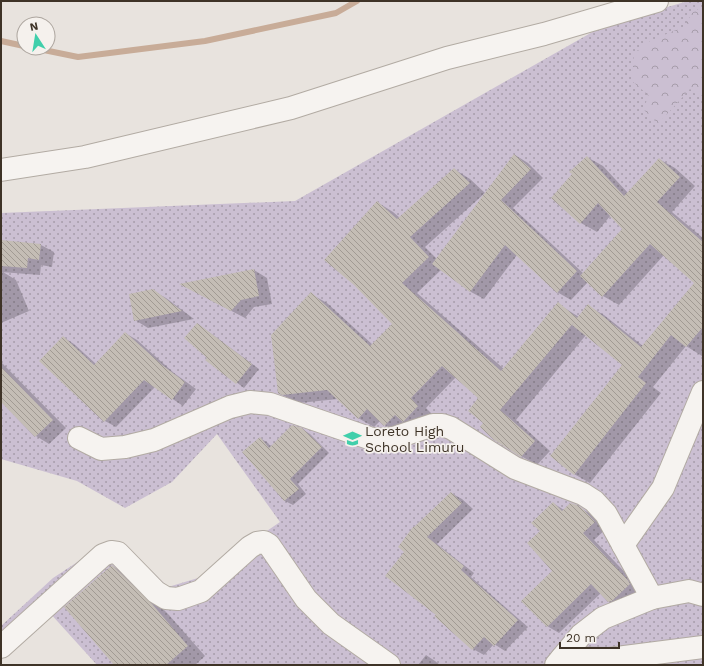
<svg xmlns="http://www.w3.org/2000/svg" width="704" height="666" font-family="'Work Sans',sans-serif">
	<defs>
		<pattern id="grass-dots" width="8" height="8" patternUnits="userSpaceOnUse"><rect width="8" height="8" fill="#cbbfd2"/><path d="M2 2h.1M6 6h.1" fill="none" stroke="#a69caa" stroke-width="1.8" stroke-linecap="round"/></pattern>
		<pattern id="forest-crowns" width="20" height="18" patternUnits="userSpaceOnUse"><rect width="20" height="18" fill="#cbbfd2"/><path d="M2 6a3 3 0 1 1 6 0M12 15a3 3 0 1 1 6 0" fill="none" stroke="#a69caa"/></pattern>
		<pattern id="building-back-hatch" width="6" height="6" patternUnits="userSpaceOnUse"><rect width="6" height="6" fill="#c4bdb5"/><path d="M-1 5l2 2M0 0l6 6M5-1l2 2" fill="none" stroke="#a19a93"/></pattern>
	</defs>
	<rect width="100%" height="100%" fill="#e8e3de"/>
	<path fill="url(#grass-dots)" d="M688,1h15v664h-606l-48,-53 -48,38v-24l52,-48 58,-38 22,13 35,34 30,-9 82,-56 -63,-88 -45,48 -47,26 -48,-27 -76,-22v-246l294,-12 308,-175z"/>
	<path fill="url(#forest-crowns)" d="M703,6v95l-13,-12 -32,35 -14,-14 4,-15 -16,-14 2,-28 16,-12 35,-15 7,-13z"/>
	<g fill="#0003" fill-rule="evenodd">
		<path d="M515,155l13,8 15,15 -30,30 70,65 40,-44 -12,-14 -14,17 -16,-9 6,-66 16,9 25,27 31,-34 16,9 20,18 -23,26 31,26v117l-1,1 -16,-10 -33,41 8,6 -71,90 -16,-9 50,-110 -38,-29 -70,85 34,31 -13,14 -16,-9 -37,-33 -4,-25 -24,-21 -30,31 7,7 -32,19 -16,-9 -5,-4 -6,6 -16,-9 -20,-19 -39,4 -21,-10 33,-99 16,9 46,42 20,-21 -16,-122 16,10 7,6 54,-49 16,10 15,14 -60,54 12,12zM517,255l40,37 14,8 17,-18 15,14 16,9 45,-50 32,28 -53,63 -39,-31 -16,-9 -9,11 -21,-13 -54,65 -87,-76 24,-23 30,22 13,7z"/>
		<path d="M1,241l40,4 13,7 -2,15 -11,-2 -1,10 -39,-3z"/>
		<path d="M254,270l13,8 5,26 -18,3 -9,11 -52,-27z"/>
		<path d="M3,272l13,8 13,31 -28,12v-50z"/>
		<path d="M153,291l13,7 28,21 -46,9 -13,-8z"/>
		<path d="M198,324l61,45 -15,19 -37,-28 1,-2z"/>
		<path d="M125,333l12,7 37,33 22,16 -13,17 -28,-19 -39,40 -11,-6 -42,-84 11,7 22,20z"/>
		<path d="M1,362l65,66 -17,16 -13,-8 -35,-35z"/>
		<path d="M302,429l8,5 19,19 -31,31 8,10 -13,11 -8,-4 -42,-49 17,-14 8,5 3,4z"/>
		<path d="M451,493l11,6 11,10 -36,35 37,29 -3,4 57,50 -23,24 -11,-7 -10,11 -11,-6 -37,-33 1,-1 -50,-39z"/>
		<path d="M553,503l11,7 13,-4 17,10 12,13 -12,11 45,47 2,4 -20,18 -12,-7 -8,-9 -42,40 -12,-7 7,-55 -13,-40z"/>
		<path d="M112,566l18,10 39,39 36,41 -10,9h-79z"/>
		<path d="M426,655l9,6 5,4h-22z"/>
	</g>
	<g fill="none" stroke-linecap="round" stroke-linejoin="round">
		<g stroke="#c8ac98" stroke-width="6">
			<path d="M1,41l23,5"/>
			<path d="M34,48l44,9 127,-16 131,-28 21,-12"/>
		</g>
	</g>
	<g fill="url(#building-back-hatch)">
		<path d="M514,154l17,15 -30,31 76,71 -20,22 -52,-48 -35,47 -38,-28z"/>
		<path d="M587,156l37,40 35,-38 21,19 -23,25 46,40v85l-17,20 -15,-12 -33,42 8,6 -72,92 -24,-19 72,-91 -50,-40 3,-4 -75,89 35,31 -14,16 -27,-17 -14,-13 3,-4 -15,-12 10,-13 -36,-32 -31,32 7,8 -15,16 -8,-7 -11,11 -17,-17 -9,10 -31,-29 -45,5 -4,-2 -7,-58 40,-43 59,54 22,-22 -38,-39 -30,-25 53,-59 20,18 57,-51 16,15 -60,54 19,20 -27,26 99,88 57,-69 19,16 11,-14 53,43 53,-64 -44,-39 -48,53 -22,-21 42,-47 -24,-26 -18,21 -29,-26 21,-24 -3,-2z"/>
		<path d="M1,240l40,4 -2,16 -11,-2 -1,10 -26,-2z"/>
		<path d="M254,269l5,27 -18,4 -10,11 -52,-27z"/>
		<path d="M153,289l29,22 -48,10 -5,-27z"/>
		<path d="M197,323l55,41 -16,20 -31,-24 2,-2 -23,-20z"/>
		<path d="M125,332l37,33 23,17 -13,18 -28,-20 -40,42 -65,-61 24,-25 31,29z"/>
		<path d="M1,367l52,53 -18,17 -34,-35z"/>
		<path d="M292,425l10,3 20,19 -32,32 9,10 -15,12 -42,-49 18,-15 9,11z"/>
		<path d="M451,492l11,11 -35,34 37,29 -3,4 57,50 -24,26 -10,-9 -12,13 -38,-34 2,-1 -51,-39 19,-24 -6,-5 15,-20h1z"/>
		<path d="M553,502l9,9 8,-8 7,2 5,3 13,14 -12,11 44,46 3,5 -18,17 -4,1 -17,-18 -44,43 -26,-26 31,-30 -25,-28 13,-12 -9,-8z"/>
		<path d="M112,565l40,39 36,42 -22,19h-52l-50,-58z"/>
	</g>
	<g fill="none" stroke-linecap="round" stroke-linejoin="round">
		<defs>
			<g id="minor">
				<path d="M1,170l84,-13 206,-49 156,-50 97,-24 113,-33"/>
				<path d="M79,438l22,11 24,-2 29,-7 76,-33 20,-5 20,2 99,34 10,2 15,-2 39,-13h9l9,3 64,40 68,26 11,7 12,13 46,84"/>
				<path d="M623,545l40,-57 40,-96"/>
				<path d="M1,647l102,-92 8,-3 7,1 38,39 10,6 12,1 23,-8 49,-44 7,-4 7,-1 5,3 37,54 25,25 58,41"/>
				<path d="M562,658l47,1 94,-12"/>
				<path d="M556,665l25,-30 22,-17 49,-20 37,-7 14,4"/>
			</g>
		</defs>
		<use href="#minor" stroke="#b2aba3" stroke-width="24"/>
		<use href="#minor" stroke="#f6f3f0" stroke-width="22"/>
	</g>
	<defs>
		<symbol id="school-bare" viewBox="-9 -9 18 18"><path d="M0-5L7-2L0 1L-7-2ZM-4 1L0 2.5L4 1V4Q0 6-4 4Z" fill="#40cfab" stroke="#f5f1ed" stroke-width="2.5" paint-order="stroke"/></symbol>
	</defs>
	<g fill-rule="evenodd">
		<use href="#school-bare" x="340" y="426" width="25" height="25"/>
	</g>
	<g text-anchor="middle" stroke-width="3.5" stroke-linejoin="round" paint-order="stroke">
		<g font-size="14" fill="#3e3327" stroke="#f5f1ed" text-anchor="start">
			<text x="365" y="436">Loreto High<tspan x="365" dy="16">School Limuru</tspan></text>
		</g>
	</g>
	<rect width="704" height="666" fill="none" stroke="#3e3327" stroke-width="4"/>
	<g transform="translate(36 36) rotate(348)"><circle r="19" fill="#f5f1ed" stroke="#aca59e"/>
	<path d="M0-3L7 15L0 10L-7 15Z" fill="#40cfab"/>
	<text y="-6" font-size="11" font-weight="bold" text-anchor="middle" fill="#3e3327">N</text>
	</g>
	<path d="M560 642v6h59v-6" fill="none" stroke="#3e3327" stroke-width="2"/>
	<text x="566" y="642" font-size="12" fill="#3e3327" stroke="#f5f1ed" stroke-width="3" paint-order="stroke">20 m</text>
</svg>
